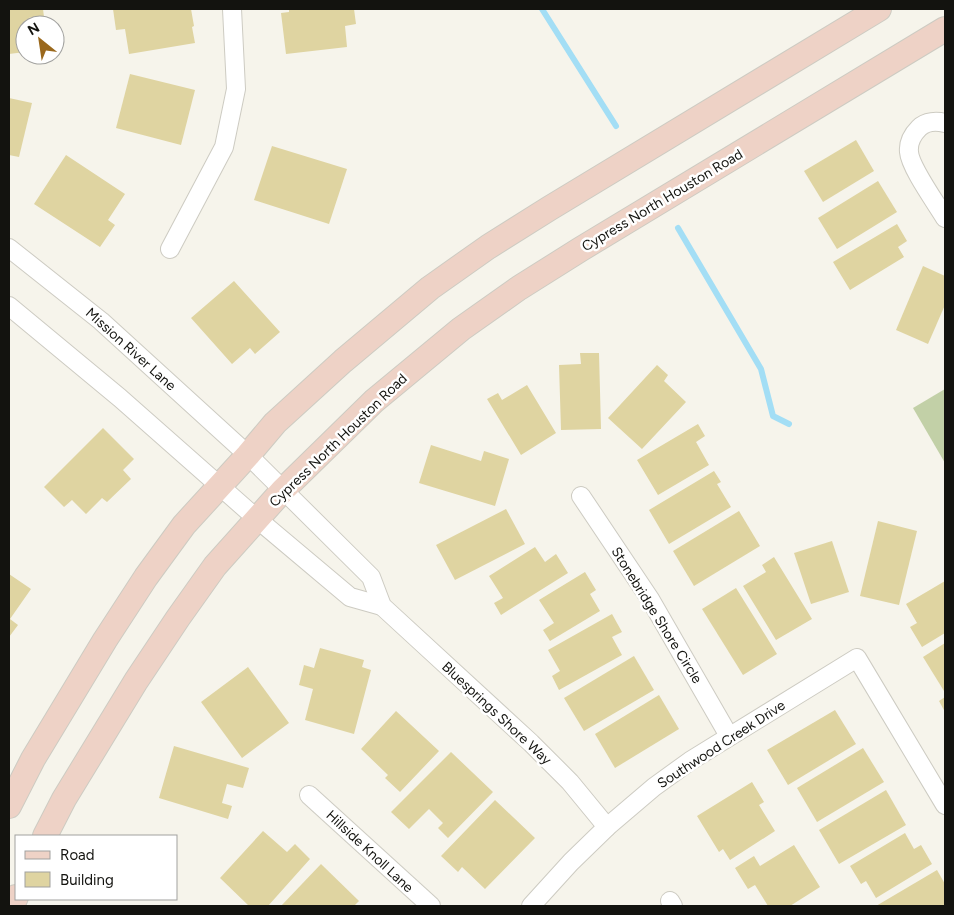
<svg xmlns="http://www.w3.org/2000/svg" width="954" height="915" font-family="Figtree,sans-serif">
	<rect width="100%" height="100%" fill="#f6f4eb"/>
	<path fill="#c2d0a7" d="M945,389v74l-32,-55z"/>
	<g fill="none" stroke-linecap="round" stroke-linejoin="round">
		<g stroke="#a3def5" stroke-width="6">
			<path d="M542,9l74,117"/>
			<path d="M678,228l83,141 12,47 16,8"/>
		</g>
	</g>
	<g fill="#dfd4a1">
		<path d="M9,9h34l2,16h-20v27l-16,2z"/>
		<path d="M113,9h78l3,17 -2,1 3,16 -66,11 -4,-25 -9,1z"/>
		<path d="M289,9h65l2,15 -11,2 2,21 -61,7 -5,-41 8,-1z"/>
		<path d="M130,74l65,16 -14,55 -65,-17z"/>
		<path d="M9,98l23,5 -13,54 -10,-2z"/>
		<path d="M856,140l18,31 -51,31 -19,-31z"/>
		<path d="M272,146l75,23 -18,55 -75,-24z"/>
		<path d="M66,155l59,39 -17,26 7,5 -15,22 -66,-43z"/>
		<path d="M878,181l19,31 -60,37 -19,-31z"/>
		<path d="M897,224l10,17 -9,6 6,10 -54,33 -17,-28z"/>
		<path d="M923,266l22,10v29l-17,39 -32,-14z"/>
		<path d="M234,281l46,51 -25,22 -5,-6 -18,16 -41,-46z"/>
		<path d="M580,353h19l2,76 -40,1 -2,-65 22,-1z"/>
		<path d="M657,365l11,10 -4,6 22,21 -44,47 -34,-31z"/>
		<path d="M527,385l29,48 -35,22 -34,-56 11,-6 4,7z"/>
		<path d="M698,424l7,12 -9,6 13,23 -51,30 -21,-35z"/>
		<path d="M103,428l31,31 -11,11 8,9 -24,23 -5,-4 -16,16 -14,-14 -8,7 -20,-20z"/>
		<path d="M431,445l50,16 3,-10 25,8 -14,47 -76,-23z"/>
		<path d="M714,471l7,11 -4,2 14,23 -62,37 -20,-34z"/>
		<path d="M506,509l19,35 -70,36 -19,-35z"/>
		<path d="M739,511l21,35 -66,40 -21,-35z"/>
		<path d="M878,521l39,10 -18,74 -39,-9z"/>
		<path d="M832,541l17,51 -38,12 -17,-51z"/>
		<path d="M535,547l10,15 11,-8 12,19 -67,42 -7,-12 9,-5 -14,-22z"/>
		<path d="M774,557l38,62 -36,21 -33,-54 23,-14 -4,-7z"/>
		<path d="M585,572l11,18 -6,4 10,17 -50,30 -7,-11 11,-7 -15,-23z"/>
		<path d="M9,574l22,15 -21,30 8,6 -9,12z"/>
		<path d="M945,581v52l-23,14 -12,-20 7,-4 -11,-19z"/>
		<path d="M736,588l41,66 -34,21 -41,-66z"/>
		<path d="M612,614l10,18 -10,5 10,18 -63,35 -7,-14 8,-5 -12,-21z"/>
		<path d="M945,643v47l-1,1 -21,-34z"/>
		<path d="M320,648l44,12 -2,7 9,3 -17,64 -49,-14 8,-31 -14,-4 5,-20 10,3z"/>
		<path d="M634,656l20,34 -70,41 -20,-33z"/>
		<path d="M248,667l41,56 -47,35 -41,-56z"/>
		<path d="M659,695l20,34 -64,39 -20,-34z"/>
		<path d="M945,697v15l-6,-11z"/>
		<path d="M835,710l21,34 -68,41 -21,-35z"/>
		<path d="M396,711l43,40 -39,41 -15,-14 3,-3 -27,-26z"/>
		<path d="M174,746l75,22 -6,20 -16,-4 -5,19 10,3 -4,13 -69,-21z"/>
		<path d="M863,748l21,34 -67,40 -20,-34z"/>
		<path d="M451,752l42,40 -45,46 -10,-10 5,-5 -14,-14 -20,20 -18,-17z"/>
		<path d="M752,782l12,20 -5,3 16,26 -45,29 -7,-11 -4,3 -22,-36z"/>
		<path d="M886,790l20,35 -67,39 -20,-34z"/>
		<path d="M495,800l40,38 -50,51 -23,-22 -4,5 -17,-16z"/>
		<path d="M263,831l24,21 8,-8 15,15 -42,47h-19l-29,-28z"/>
		<path d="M905,833l9,16 7,-4 11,19 -56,34 -10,-17 -5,3 -11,-18z"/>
		<path d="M794,845l26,42 -30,19h-22l-13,-21 -7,4 -13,-21 19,-12 6,10z"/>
		<path d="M321,864l38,37 -5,5h-73z"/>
		<path d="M937,870l8,14v22h-69z"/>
	</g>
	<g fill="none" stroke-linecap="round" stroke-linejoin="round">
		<defs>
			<g id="minor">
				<path d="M945,123c-8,-2 -19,-2 -26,5 -6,6 -11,14 -10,24 1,15 27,51 36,66"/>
				<path d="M9,248l92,73 147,134 123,122 11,29 149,137 39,39 37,45"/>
				<path d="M170,249l54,-102 12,-58 -4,-80"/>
				<path d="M9,306l111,92 136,120 94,79 32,9"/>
				<path d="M581,496l69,103 79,137"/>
				<path d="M309,795l122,111"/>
				<path d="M670,901l3,5"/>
				<path d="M531,906l40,-44 36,-35 47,-40 36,-26 167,-103 88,147"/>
			</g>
			<g id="secondary">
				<path d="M9,806l24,-47 72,-119 41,-63 38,-52 64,-70 27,-32 68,-62 87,-73 58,-41 62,-39 329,-199"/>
				<path d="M45,836l19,-37 72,-118 42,-63 37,-52 68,-76 91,-89 87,-72 58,-41 62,-39 364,-220"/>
				<path d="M12,906l4,-9"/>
			</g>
		</defs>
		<use href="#minor" stroke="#cdcbc2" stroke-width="20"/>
		<use href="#secondary" stroke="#cdcbc2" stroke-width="26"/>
		<use href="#minor" stroke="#fff" stroke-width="18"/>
		<use href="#secondary" stroke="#eed2c6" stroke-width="24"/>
	</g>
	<g text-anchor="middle" stroke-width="5" stroke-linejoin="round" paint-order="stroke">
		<g font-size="14" fill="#13130f" stroke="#fff">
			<text transform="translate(662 200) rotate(-31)" y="5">Cypress North Houston Road</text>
			<text transform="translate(131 349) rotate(42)" y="5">Mission River Lane</text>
			<text transform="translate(338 440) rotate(-44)" y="5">Cypress North Houston Road</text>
			<text transform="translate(657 615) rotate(58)" y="5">Stonebridge Shore Circle</text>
			<text transform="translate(497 713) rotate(43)" y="5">Bluesprings Shore Way</text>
			<text transform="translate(721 744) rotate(-33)" y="5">Southwood Creek Drive</text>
			<text transform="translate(370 851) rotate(43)" y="5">Hillside Knoll Lane</text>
		</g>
	</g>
	<rect width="954" height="915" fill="none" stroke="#13130f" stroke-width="20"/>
	<rect x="15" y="835" width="162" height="65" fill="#ffffff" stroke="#a1a19f"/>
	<rect x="25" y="851" width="25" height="8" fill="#eed2c6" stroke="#a1a19f"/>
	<text x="60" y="860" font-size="15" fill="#13130f">Road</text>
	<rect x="25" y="872" width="25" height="15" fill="#dfd4a1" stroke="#a1a19f"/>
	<text x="60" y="885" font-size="15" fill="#13130f">Building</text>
	<g transform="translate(40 40) rotate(330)"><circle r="24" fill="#ffffff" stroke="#a1a19f"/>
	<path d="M0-4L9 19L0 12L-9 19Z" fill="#9a681c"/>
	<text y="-8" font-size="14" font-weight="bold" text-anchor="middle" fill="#13130f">N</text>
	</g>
</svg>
